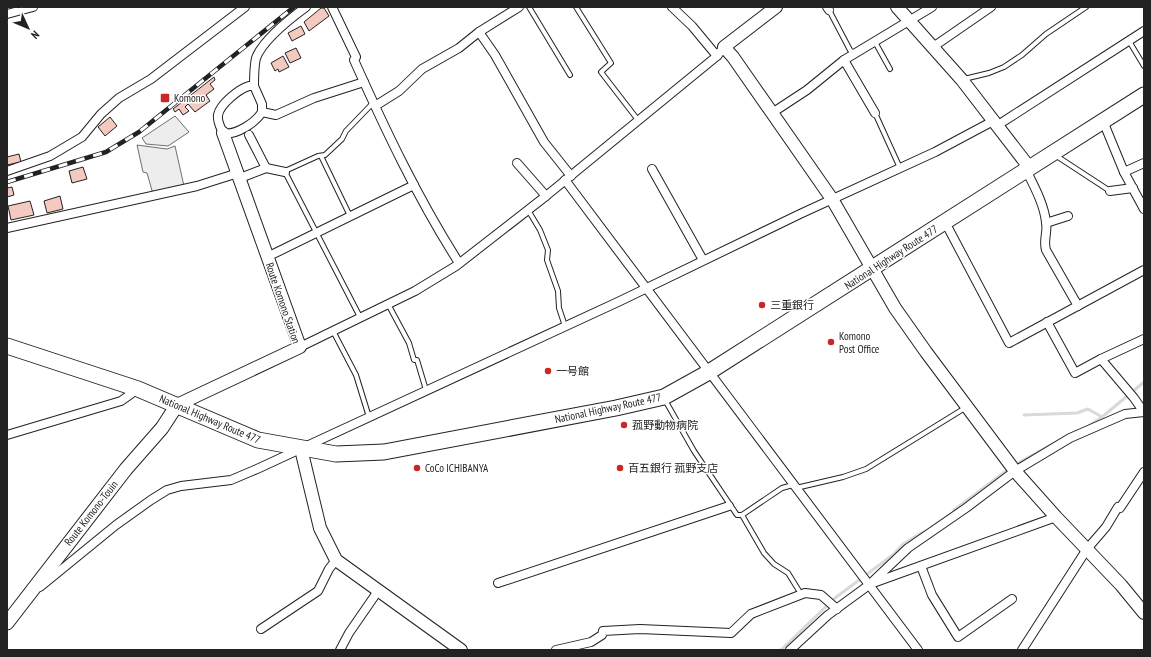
<svg xmlns="http://www.w3.org/2000/svg" width="1151" height="657" font-family="'PT Sans Narrow','Noto Sans JP',sans-serif">
	<rect width="100%" height="100%" fill="#fff"/>
	<g fill="#ededed" stroke="#6f6f6f">
		<path d="M175,116l14,16 -21,14 -22,-2 -4,-6z"/>
		<path d="M137,145l30,4 8,-3 9,40 -31,8 -6,-21 -4,-1z"/>
	</g>
	<g fill="none" stroke-linecap="round" stroke-linejoin="round">
		<g stroke="#d9d9d9" stroke-width="3">
			<path d="M1024,415l53,-2 11,-4 14,8 42,-35"/>
			<path d="M1090,425l12,-8"/>
			<path d="M1018,463l59,-32"/>
			<path d="M954,510l52,-39"/>
			<path d="M781,650l54,-52 59,-44 9,-10 20,-12"/>
		</g>
	</g>
	<g fill="#f3c9c0" stroke="#222">
		<path d="M321,8h3l5,8 -20,15 -5,-9z"/>
		<path d="M301,26l4,8 -13,7 -4,-8z"/>
		<path d="M296,48l5,10 -11,5 -5,-10z"/>
		<path d="M283,56l6,11 -10,5 -1,-3 -3,2 -4,-8z"/>
		<path d="M214,77l1,3 -5,4 4,5 -8,6 4,6 -15,11 -7,-8 -3,3 4,4 -6,4 -4,-6 -4,3 -2,-3z"/>
		<path d="M110,117l7,9 -12,10 -7,-9z"/>
		<path d="M19,154l2,8 -14,3v-8z"/>
		<path d="M83,167l4,12 -15,4 -3,-12z"/>
		<path d="M12,187l2,8 -7,2v-9z"/>
		<path d="M60,196l3,13 -16,4 -3,-12z"/>
		<path d="M30,201l4,14 -23,5 -3,-14z"/>
	</g>
	<g fill="none" stroke-linecap="round" stroke-linejoin="round">
		<defs>
			<g id="lane">
				<path d="M529,7l41,68"/>
				<path d="M576,7l35,56 -10,9 37,48"/>
				<path d="M829,10l21,40 4,4"/>
				<path d="M1129,41l15,25"/>
				<path d="M875,42l15,27"/>
				<path d="M964,79l25,-6 15,-6 18,-12 24,-21 40,-27"/>
				<path d="M875,113l25,55"/>
				<path d="M321,156l29,60"/>
				<path d="M1058,157l52,34"/>
				<path d="M285,171l33,-15 7,-1 17,-16 4,-8 27,-28"/>
				<path d="M285,172l75,145"/>
				<path d="M528,210l12,20 8,20 -1,10 11,31 1,17 6,18"/>
				<path d="M388,304l21,39 5,17h3l9,30"/>
				<path d="M333,331l23,44 13,42"/>
				<path d="M665,400l29,51 43,64h5l40,-27 11,-3"/>
				<path d="M796,488l47,-11 23,-8 99,-61"/>
				<path d="M742,515l22,38 10,11 14,9 13,21"/>
			</g>
			<g id="street">
				<path d="M332,7l24,50 -2,3c31,69 64,139 105,203"/>
				<path d="M672,7l20,19 25,30"/>
				<path d="M827,7l2,3"/>
				<path d="M7,14l26,-7"/>
				<path d="M479,32l16,23 49,87 27,34"/>
				<path d="M933,47l58,-40"/>
				<path d="M844,60l31,53"/>
				<path d="M249,86h5l8,18v8c-6,10 -26,24 -39,21 -2,-5 -6,-11 -5,-18 2,-11 21,-26 31,-29z"/>
				<path d="M254,86c0,-9 0,-19 2,-28 7,-18 35,-40 50,-51"/>
				<path d="M375,106l24,-15 23,-22 37,-21 20,-16 40,-25"/>
				<path d="M262,112l14,3 38,-17 50,-16"/>
				<path d="M772,113l35,-23 37,-30 88,-53"/>
				<path d="M1103,121l21,51"/>
				<path d="M998,125l146,-94"/>
				<path d="M249,135l17,33"/>
				<path d="M517,163l29,33"/>
				<path d="M1144,163l-20,9 20,37"/>
				<path d="M652,169l51,91"/>
				<path d="M1026,170c8,16 18,34 20,52 2,10 -3,18 0,28l32,56"/>
				<path d="M7,171l43,-15 32,-19 19,-23 18,-16 32,-19 94,-72"/>
				<path d="M240,178l26,-10 19,4"/>
				<path d="M565,180l353,470"/>
				<path d="M1110,191l23,-3"/>
				<path d="M945,222l64,121 135,-73"/>
				<path d="M1046,223l22,-7"/>
				<path d="M7,228l190,-42 41,-13"/>
				<path d="M267,257l147,-72"/>
				<path d="M1047,322l28,51 26,-14 43,-20"/>
				<path d="M300,347l115,-56 41,-25 90,-70 171,-140 7,-9"/>
				<path d="M1101,359l33,39 9,13"/>
				<path d="M7,435l114,-34 17,-12"/>
				<path d="M921,566l11,29 26,42 54,-38"/>
				<path d="M498,583l231,-77"/>
				<path d="M873,583l183,-66"/>
				<path d="M40,587l76,-62 35,-25 16,-10 14,-4 50,-6 26,-11 363,-168 180,-87 135,-62 60,-32"/>
				<path d="M261,629l57,-38 11,-22 7,-9"/>
				<path d="M340,650l9,-17 29,-42"/>
				<path d="M556,650l35,-8 11,-7 1,-4 37,-2 91,4 20,-19 54,-21 16,2 16,14"/>
				<path d="M790,650l38,-35 41,-30 39,-37 58,-40 49,-37 55,-33 55,-24 19,-2"/>
				<path d="M1022,650l65,-101 19,-22 12,-20 2,1 24,-36"/>
			</g>
			<g id="secondary">
				<path d="M776,7l-52,40 9,10 99,142 63,109 31,44 89,119 41,46 65,68 23,28"/>
				<path d="M897,7l65,73 67,87"/>
				<path d="M177,405l123,-58 -77,-214"/>
				<path d="M301,449l19,79 16,32 125,90"/>
			</g>
			<path id="primary" d="M7,623l119,-154 36,-41 15,-23"/>
			<path id="highway" d="M7,346l131,43 120,51 78,14 48,-2 232,-44 48,-11 45,-25 435,-277"/>
		</defs>
		<use href="#lane" stroke="#222" stroke-width="6"/>
		<use href="#street" stroke="#222" stroke-width="10"/>
		<use href="#secondary" stroke="#222" stroke-width="14"/>
		<use href="#primary" stroke="#222" stroke-width="15"/>
		<use href="#highway" stroke="#222" stroke-width="17"/>
		<use href="#lane" stroke="#fff" stroke-width="4"/>
		<use href="#street" stroke="#fff" stroke-width="8"/>
		<use href="#secondary" stroke="#fff" stroke-width="12"/>
		<use href="#primary" stroke="#fff" stroke-width="13"/>
		<use href="#highway" stroke="#fff" stroke-width="15"/>
		<defs>
			<path id="rail" d="M7,182l99,-30 33,-20 155,-125"/>
		</defs>
		<use href="#rail" stroke="#222" stroke-width="4.5"/>
		<use href="#rail" stroke="#fff" stroke-width="3" stroke-dasharray="9" stroke-linecap="butt"/>
	</g>
	<g fill="#c62828" stroke="#fff" stroke-width="1.5">
		<rect x="160" y="93" width="10" height="10" rx="2"/>
		<circle cx="762" cy="305" r="4"/>
		<circle cx="831" cy="342" r="4"/>
		<circle cx="548" cy="371" r="4"/>
		<circle cx="624" cy="425" r="4"/>
		<circle cx="417" cy="468" r="4"/>
		<circle cx="620" cy="468" r="4"/>
	</g>
	<g text-anchor="middle" stroke-width="3" stroke-linejoin="round" paint-order="stroke">
		<g font-size="11" fill="#222" stroke="#fff" text-anchor="start">
			<text x="174" y="102">Komono</text>
			<text x="770" y="309">三重銀行</text>
			<text x="839" y="340">Komono<tspan x="839" dy="13">Post Office</tspan></text>
			<text x="556" y="375">一号館</text>
			<text x="632" y="429">菰野動物病院</text>
			<text x="425" y="472">CoCo ICHIBANYA</text>
			<text x="628" y="472">百五銀行 菰野支店</text>
		</g>
		<g font-size="11" fill="#222" stroke="#fff">
			<text transform="translate(891 257) rotate(-33)" y="4">National Highway Route 477</text>
			<text transform="translate(283 303) rotate(71)" y="4">Route Komono Station</text>
			<text transform="translate(608 408) rotate(-12)" y="4">National Highway Route 477</text>
			<text transform="translate(210 419) rotate(23)" y="4">National Highway Route 477</text>
			<text transform="translate(91 513) rotate(-52)" y="4">Route Komono-Touin</text>
		</g>
	</g>
	<rect width="1151" height="657" fill="none" stroke="#222222" stroke-width="16"/>
	<g transform="translate(28 28) rotate(134)" stroke="#ffffff" stroke-width="3" paint-order="stroke">
	<path d="M0-3L7 15L0 10L-7 15Z" fill="#222222"/>
	<text y="-6" font-size="11" font-weight="bold" text-anchor="middle" fill="#222222">N</text>
	</g>
</svg>
